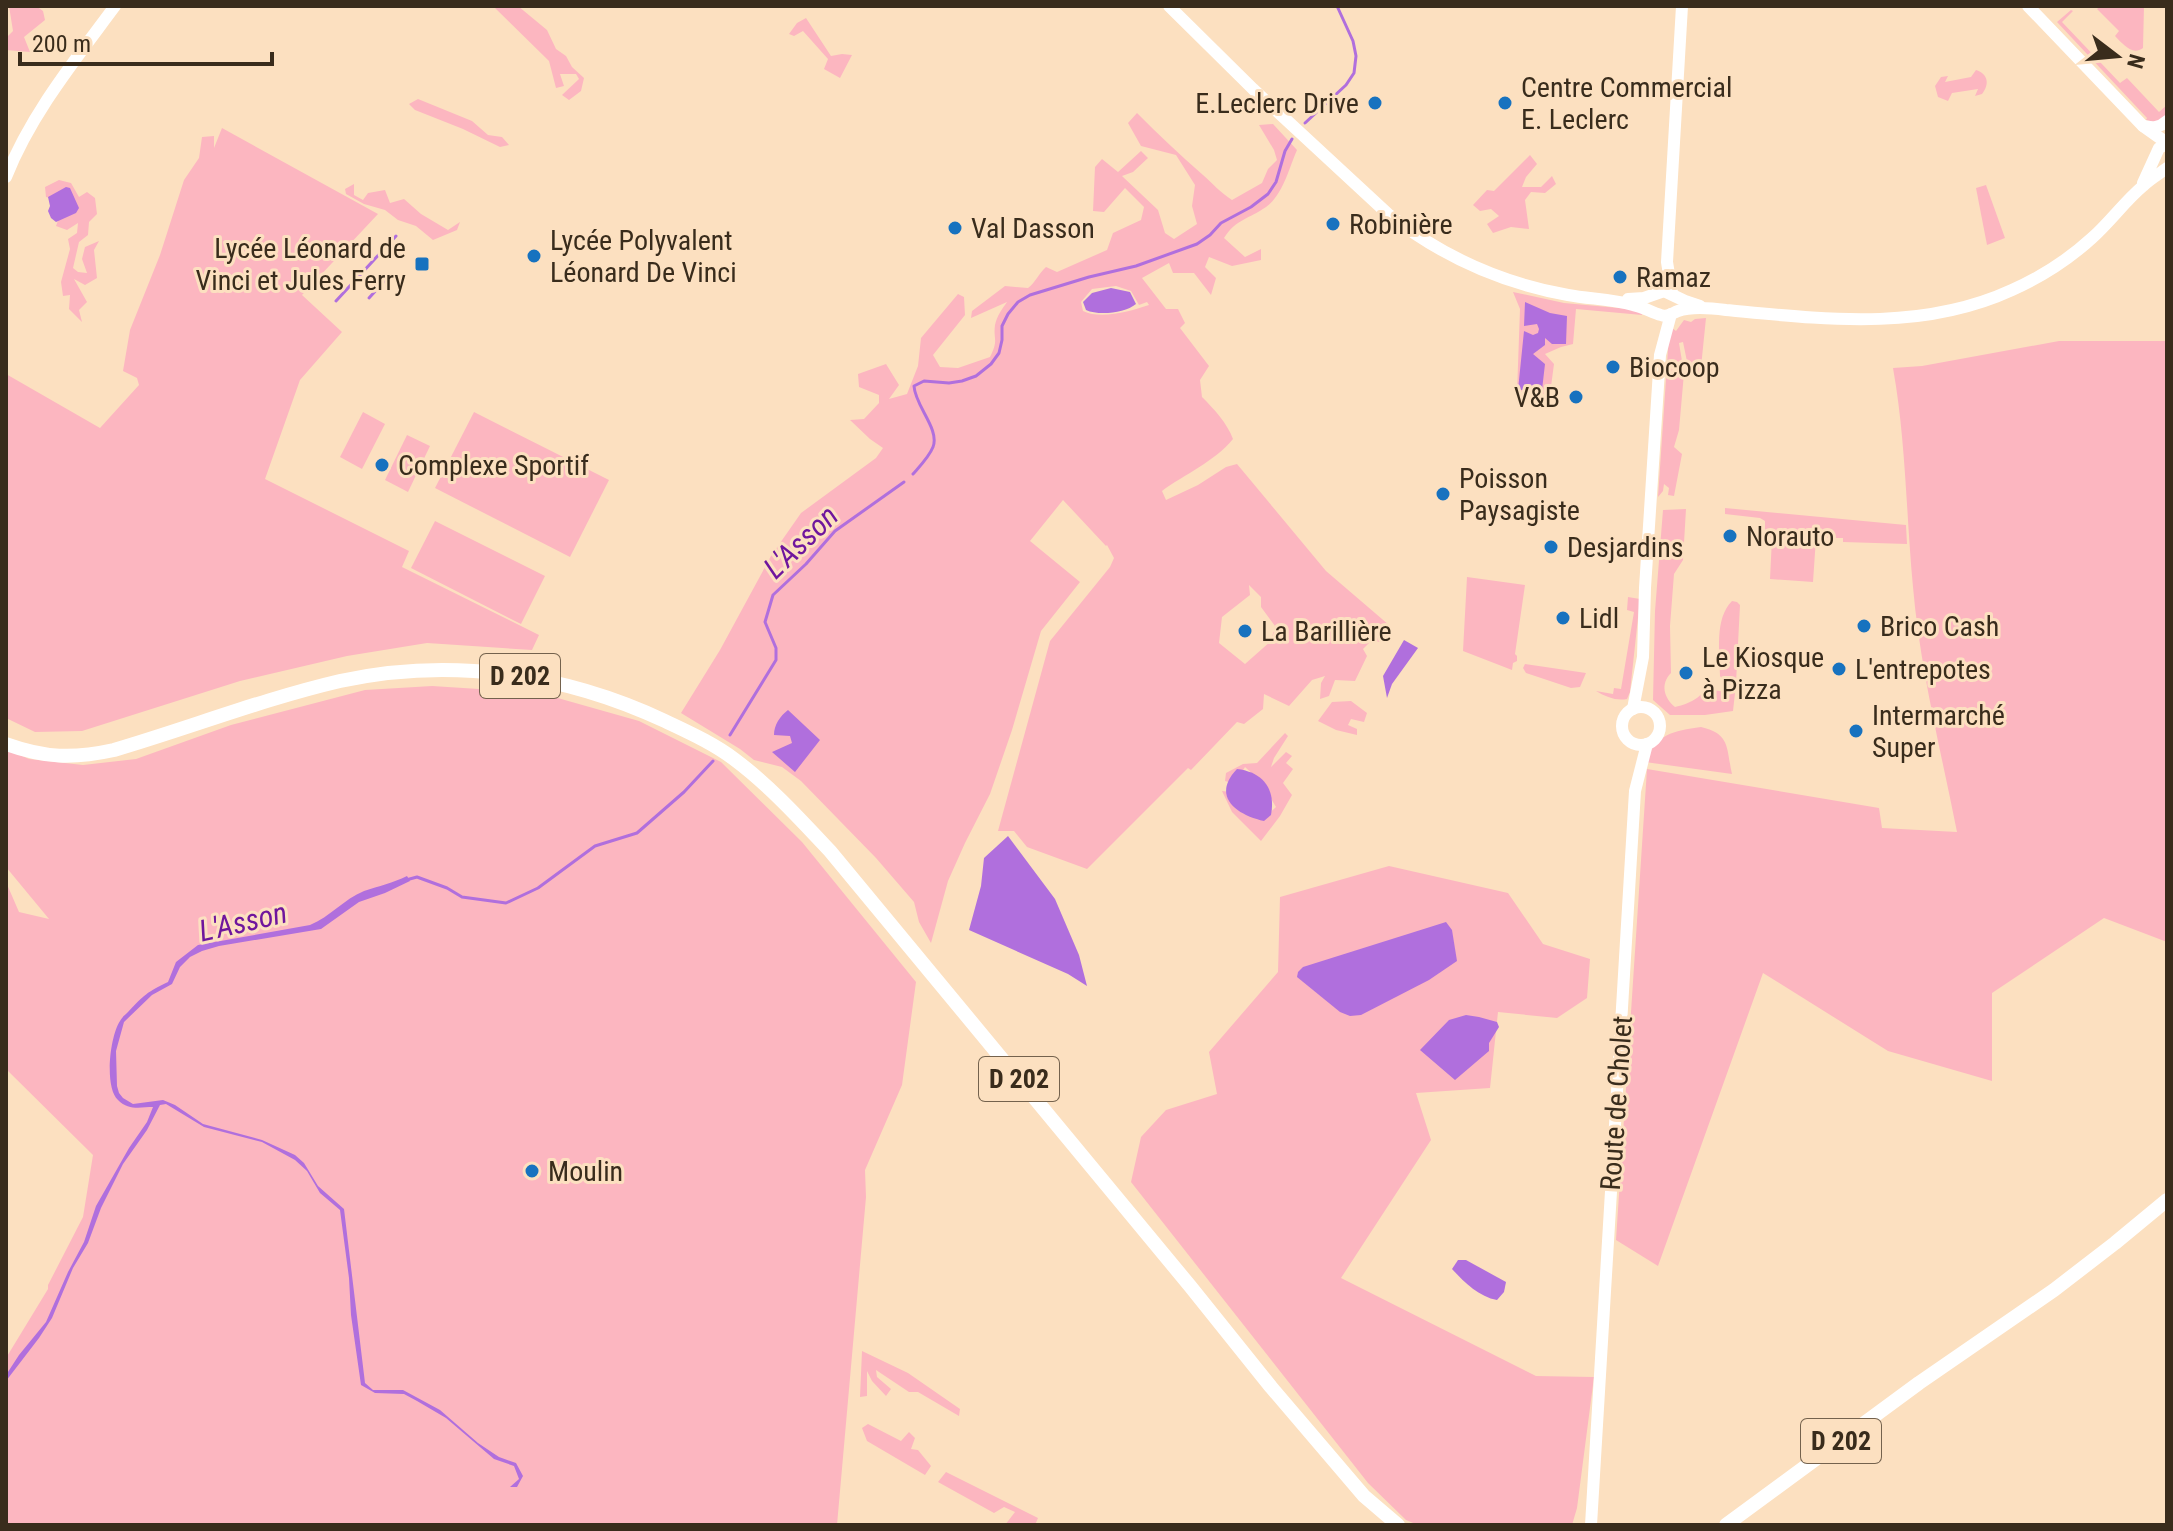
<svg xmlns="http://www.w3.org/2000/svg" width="2173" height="1531" font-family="'Roboto Condensed',sans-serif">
	<rect width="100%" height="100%" fill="#fce0c0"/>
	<g fill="#fcb6c0" fill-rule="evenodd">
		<path d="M9,6h27l7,5 2,9 -21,17 6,15 -24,-2v-14h2l5,-5z"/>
		<path d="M493,6h25l29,24 9,19 10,7 6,11 12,11 -3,13 -12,9 -7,-5 17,-16 -3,-5h-16l4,12 -8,2 -7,-27z"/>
		<path d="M2101,6h43l-1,42c-11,8 -20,-4 -28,-12l4,-5 -22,-22z"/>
		<path d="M2071,10l2,1 -11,11 58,61 7,-5 32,34 8,-7v10l-9,8 -12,-3 1,-2 -90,-96z"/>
		<path d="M806,18l25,38 11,-2 10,1 -12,23 -16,-9 4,-10 -25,-28 -9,5 -5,-2 8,-11z"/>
		<path d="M1976,70c12,4 14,14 6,24l-7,2 3,-7 -26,4 -4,8 -10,-4 -3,-11 6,-9 7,-1 -3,6 26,-5z"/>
		<path d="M418,99l54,22 16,14 14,2 7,8 -9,2 -37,-18 -48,-19 -6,-6z"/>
		<path d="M1137,113c22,22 43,42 66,62 10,9 17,17 29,25l30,-17 6,-14 9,-9 -3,-10 -15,-25 14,-1 24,26c-8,18 -14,45 -31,57 -17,12 -30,12 -42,31l21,19 16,-8v11l-29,6 -23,-9 -4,10 11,11 -5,17 -17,-22h-21l-4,-10 -27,15 24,31h12l7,14 -5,5 29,38 -9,14 2,17c12,12 25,26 31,42 -19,23 -48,35 -71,52l4,9 32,-15 28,-18 11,-3 89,107 63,54 -5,17 -13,-1 -8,8 4,7 -12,25 -20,-1 -6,16 -9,3 1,-16 4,-7 -13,4 -23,26 -25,-12 -1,15 -19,15 -7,-2 -46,48 -3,-2 -101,101 -60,-22 -13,-16h-16l52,-190 60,-74 4,-9 -7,-13 -1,1 -43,-46 -33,41 50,41 -39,49 -29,99 -22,64 -25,49 -17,38 -17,62 -12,-21 -5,-20 -38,-44 -75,-77 -19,-14 -28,-7 -14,-11 -59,-36 39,-63 51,-94 30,-43 75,-55 7,-10 -13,-9 -20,-19 14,-1 15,-16v-8l-20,-8 -1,-13 28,-10 13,21 -10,14 18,-5 11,-28 3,-28 37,-44 6,3 1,18 -32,40 7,12 18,1 32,-11c9,-18 3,-17 5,-32 2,-9 7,-16 12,-23l-36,16 1,-7 33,-25 23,2c8,-6 10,-14 18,-21l11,5 50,-22 6,-17 28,-13 3,-13 -19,-19 -21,24 -11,-1 2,-44 7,-8 16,13 23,-21 7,7 -15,14 -11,4 36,34 7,23 9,6 23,-15 -5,-18 3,-21 -19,-30 -35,-9 -13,-23zM1116,286l15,5 8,14 8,-3 2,3c-18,6 -48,15 -66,6l-2,-9 11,-13zM1249,585l12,12v10l14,19 -4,15 -26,23 -26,-21 3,-26 28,-22z"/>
		<path d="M222,128l156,86 -76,81 40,37 -42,48 -35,99 144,72 -7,16 137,68 -7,15 -105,-7 -80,13 -107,25 -158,50 -47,1 -29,-14v-344l94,54 39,-43 -2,-7 -14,-7 7,-41 30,-75 24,-75 15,-22 3,-21 12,-1v12z"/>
		<path d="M1530,155l7,9 -11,13 -4,10h19l11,-11 4,8 -11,9 -14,-1 -6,8 4,29 -18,-2 -18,6 -6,-9 12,-8 -8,-7 -11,2 -7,-6 14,-15 7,1z"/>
		<path d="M59,180l12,3 8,14 8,-5 8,6 2,16 -8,8 -1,13 -9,7 -6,26 5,4 9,1 -5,-14 3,-12 14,-6 -5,9 3,28 -12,7 -11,-6 13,23 -8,8 3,12 -13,-13 1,-14 -7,1 -2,-14 9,-33 -2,-10 9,-6 1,-10 -11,7 -11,-4 4,-11 -5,-16 -9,-2 -1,-10z"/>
		<path d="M354,184v11l9,5 5,-7 17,-3 5,13 14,-4 17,15 27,16 12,-8 -3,8 -24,10 -17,-14 -18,-6 -13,-10 -21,-6 -18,-10 -1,-5z"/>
		<path d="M1986,185l19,53 -18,7 -11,-57z"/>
		<path d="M1513,292l51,11 77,7 1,5 -66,-6 -3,35 -12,3 -16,7 9,10 -4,30 -33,-1 3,-84z"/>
		<path d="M1706,318l-6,59 -10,-1 -7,-34 -4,1 5,30 -5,57 -5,17 8,7 -8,42 -6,-1 1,-7 -5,-4 -1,7 -5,6 11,-162 3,-7 4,3 8,-11 7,2 4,-3z"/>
		<path d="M2059,341h108v601l-63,-24 -112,75v88l-104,-30 -125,-78 -105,293 -42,-26 31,-471 232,39 3,20 75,4c-16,-81 -37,-163 -44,-245 -7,-74 -7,-146 -20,-219l29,-2z"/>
		<path d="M363,412l22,12 -23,45 -22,-12z"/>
		<path d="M474,412l135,68 -39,77 -135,-69z"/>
		<path d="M407,435l23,11 -22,46 -23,-12z"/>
		<path d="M1725,508l181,17 1,19 -64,-2v-4h-27l-3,44 -43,-3 2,-41 -7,-1v-16l-5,-3 -35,-4z"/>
		<path d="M1686,509l-3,51 -9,14 -4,52 1,47c-11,11 -7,25 4,34 10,-2 26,-8 29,-18l31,4 -2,18 -28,4h-35l-17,-15 2,-89 8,-101z"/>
		<path d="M435,521l110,55 -24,48 -110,-56z"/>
		<path d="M1467,577l58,8 -10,69 2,2v5l-4,2 -1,7 -49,-19z"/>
		<path d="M1628,597l12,2 -10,93 -3,7c-11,2 -21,-2 -31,-8l17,3 1,-6 7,1 13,-77 -7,-2z"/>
		<path d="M1732,601l5,1 3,3 -4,78 -7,2 -5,-3 -4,-6c0,-23 -6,-57 12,-75z"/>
		<path d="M1525,664l61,9 -6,14 -9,1 -45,-15 -3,-5z"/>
		<path d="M432,686l108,7 99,28 82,41 81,80 114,140 -14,103 -37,85 1,27 -29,328h-831v-167l42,-69v-4l35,-68 10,-62 -87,-86v-187l13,30 30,7 -43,-52v-118l23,10 54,6 53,-6 95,-34 134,-35z"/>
		<path d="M1351,701l16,12 -3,9 -13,-3 -3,6 9,4v6l-21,-5 -18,-9 14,-19z"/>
		<path d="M1701,727c30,7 25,21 31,47l-87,-12c11,-28 28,-31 56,-35z"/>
		<path d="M1285,733l3,3 -14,22 -3,9 15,-15 6,4 -6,7 7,6 -10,14 9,12 -12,21 -19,25 -29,-29 -10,-21 9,1 32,27 13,-12 -15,-25 -16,-15 -10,17 -10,-3 1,-8 17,-9 14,-1z"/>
		<path d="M1389,866l119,27 35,51 47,15 -3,39 -30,20 -59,-6 -8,76 -74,5 15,47 -90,138 195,98 58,1 -17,131 -5,17h-154l-12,-5 -38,-37 -237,-301 10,-45 25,-27 51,-16 -8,-42 69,-80 2,-75z"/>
		<path d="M862,1351l46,22 52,36 -1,7 -41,-24h-9l-33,-22 1,7 14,12 -5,7 -14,-15 -5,-10v25l-7,1z"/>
		<path d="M868,1424l33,17 8,-9 6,6 -4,11 7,1 13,16 -6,9 -58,-34 -5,-13z"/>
		<path d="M946,1472l92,46 -3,7h-30l10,-13 -11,-5 -10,6 -56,-31z"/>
	</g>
	<g fill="#b06fdd">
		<path d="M66,187l4,1 9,20 -3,5 -20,9 -5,-4 -3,-7 2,-5 -2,-9z"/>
		<path d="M1111,288l19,4 6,12c-11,9 -37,12 -50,6l-3,-8 9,-9z"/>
		<path d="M1525,302l25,11 17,3 -1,28h-14l-7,-6v7l-12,9 12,10 -3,26h-24l6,-59 9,4 5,-2 1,-4 -2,-5 -13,2z"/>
		<path d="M1404,640l14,8 -26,36 -5,14 -4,-22z"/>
		<path d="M788,710l32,30 -25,32 -23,-20 20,-9 -2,-7 -16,-1c0,-10 6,-19 14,-25z"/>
		<path d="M1237,769c26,3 39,20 34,46l-7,6c-28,-6 -53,-25 -27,-52z"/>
		<path d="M1008,836l47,63 24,56 8,31 -19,-12 -99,-44 12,-44 3,-28z"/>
		<path d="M407,876l3,5 -25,12 -26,9 -38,27 -102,17 -17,5 -12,6 -10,10 -8,17 -20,11 -28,27 -8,29 1,35 2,7 4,5 10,6 30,-4 12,5 28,19 59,16 33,15 9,8 14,23 26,23 21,174 8,7h30l37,20 38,33 21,14 17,6 7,13 -6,11h-7l9,-8 -5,-13 -20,-7 -48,-41 -29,-17 -13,-7 -29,-1 -14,-8 -10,-70 -2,-37 -9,-68 -20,-17 -13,-22 -12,-11 -33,-18 -58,-15 -38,-23 -6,1 -13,25 -24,34 -22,44 -13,35 -15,25 -21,50 -13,20 -33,43v-6l13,-20 27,-33 22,-50 16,-30 12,-36 33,-58 18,-26 6,-15c-12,0 -24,4 -35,-7 -14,-13 -8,-64 2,-79 4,-6 3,-4 8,-9 16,-17 19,-20 40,-30l8,-20 22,-17 112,-20c20,-8 34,-26 54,-34 15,-5 29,-8 43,-15z"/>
		<path d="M1446,922l6,8 5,31 -28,19 -68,35 -11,1 -10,-4 -43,-35 1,-5 5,-5z"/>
		<path d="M1466,1015l13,2 18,5 2,5 -10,16v8l-34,29 -35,-30 29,-30z"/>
		<path d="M1458,1260h8l40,22 -2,10 -7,8c-18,-3 -33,-18 -45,-31z"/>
	</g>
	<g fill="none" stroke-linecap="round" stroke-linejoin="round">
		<g stroke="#b06fdd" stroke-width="3">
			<path d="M1305,123l41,-38 8,-12 2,-17 -3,-15 -16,-35"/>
			<path d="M369,298l21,-23"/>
			<path d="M336,301l60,-65"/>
			<path d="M913,474c7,-8 16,-17 20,-27 7,-18 -18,-41 -19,-61l10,-5 25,2 13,-2 14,-5 15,-12 8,-11 3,-13v-14l6,-12 10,-12 12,-7 59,-18 47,-11 61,-22 13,-9 11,-12 30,-16 17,-13 8,-12 9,-31 7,-12"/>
			<path d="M730,735l46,-75v-12l-11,-26 8,-27 33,-31 29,-33 69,-49"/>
			<path d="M406,880l11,-3 30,11 15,9 44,6 32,-15 57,-42 42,-13 47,-41 29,-31"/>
		</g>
		<g stroke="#fff" stroke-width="12">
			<path d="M1169,6l84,83 135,125c53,42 113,69 180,81 21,4 44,4 65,10 11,2 19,8 28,10 7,3 11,-2 17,-4 14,-5 33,-3 48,-1 96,9 195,22 286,-20 29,-13 56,-30 80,-52 18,-16 33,-37 51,-52 7,-7 16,-12 24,-18"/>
			<path d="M2028,6l115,120 24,17"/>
			<path d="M2143,126c10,2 16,2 24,-5"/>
			<path d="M6,177c25,-63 69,-117 109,-171"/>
			<path d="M2143,183l16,-35 8,-4"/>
			<path d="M1672,293l-5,-31 15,-256"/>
			<path d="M1628,299l16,-1 20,-7 21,10 15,5"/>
			<circle cx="1641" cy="726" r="19"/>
			<path d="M1633,709l10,-52 2,-69 15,-233 11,-41"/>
			<path d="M1591,1525l44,-734 12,-47"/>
		</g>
		<g stroke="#fff" stroke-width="14">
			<path d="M6,744c39,14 67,15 108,6 75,-22 149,-51 226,-69 110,-24 223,-8 325,40 23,11 48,22 69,38 35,26 66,60 96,92l360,435 81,101 93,109 34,29"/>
			<path d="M1726,1525l193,-142 135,-93 61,-47 52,-43"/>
		</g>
	</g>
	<g fill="#1772bf" stroke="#fce0c0" stroke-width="3">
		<circle cx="1375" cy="103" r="8"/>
		<circle cx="1505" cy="103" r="8"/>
		<circle cx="1333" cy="224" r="8"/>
		<circle cx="955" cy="228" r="8"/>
		<circle cx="534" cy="256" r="8"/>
		<rect x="414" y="256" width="16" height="16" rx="4"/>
		<circle cx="1620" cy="277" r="8"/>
		<circle cx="1613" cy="367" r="8"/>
		<circle cx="1576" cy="397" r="8"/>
		<circle cx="382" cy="465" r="8"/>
		<circle cx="1443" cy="494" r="8"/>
		<circle cx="1730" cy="536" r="8"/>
		<circle cx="1551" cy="547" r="8"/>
		<circle cx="1563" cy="618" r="8"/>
		<circle cx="1864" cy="626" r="8"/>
		<circle cx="1245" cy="631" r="8"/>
		<circle cx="1839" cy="669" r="8"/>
		<circle cx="1686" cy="673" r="8"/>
		<circle cx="1856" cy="731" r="8"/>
		<circle cx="532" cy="1171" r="8"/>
	</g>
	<g text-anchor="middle" stroke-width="6" stroke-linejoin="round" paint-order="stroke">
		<g fill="#fce0c0" stroke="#74624d" stroke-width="2">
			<rect x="480" y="654" width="80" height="44" rx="6"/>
			<rect x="979" y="1057" width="80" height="44" rx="6"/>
			<rect x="1801" y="1419" width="80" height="44" rx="6"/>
		</g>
		<g font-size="26" font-weight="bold" fill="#392c1c">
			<text x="520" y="685">D 202</text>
			<text x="1019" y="1088">D 202</text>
			<text x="1841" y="1450">D 202</text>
		</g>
		<g font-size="28" fill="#392c1c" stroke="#fce0c0" text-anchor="start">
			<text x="1521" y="97">Centre Commercial<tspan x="1521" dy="32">E. Leclerc</tspan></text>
			<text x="1359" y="113" text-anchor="end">E.Leclerc Drive</text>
			<text x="1349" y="234">Robinière</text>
			<text x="971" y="238">Val Dasson</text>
			<text x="550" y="250">Lycée Polyvalent<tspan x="550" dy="32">Léonard De Vinci</tspan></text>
			<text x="406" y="258" text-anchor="end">Lycée Léonard de<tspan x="406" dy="32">Vinci et Jules Ferry</tspan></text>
			<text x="1636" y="287">Ramaz</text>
			<text x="1629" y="377">Biocoop</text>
			<text x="1560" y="407" text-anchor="end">V&amp;B</text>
			<text x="398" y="475">Complexe Sportif</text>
			<text x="1459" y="488">Poisson<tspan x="1459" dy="32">Paysagiste</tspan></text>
			<text x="1746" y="546">Norauto</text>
			<text x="1567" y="557">Desjardins</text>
			<text x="1579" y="628">Lidl</text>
			<text x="1880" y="636">Brico Cash</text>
			<text x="1261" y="641">La Barillière</text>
			<text x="1702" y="667">Le Kiosque<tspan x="1702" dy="32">à Pizza</tspan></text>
			<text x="1855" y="679">L'entrepotes</text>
			<text x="1872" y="725">Intermarché<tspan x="1872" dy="32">Super</tspan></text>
			<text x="548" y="1181">Moulin</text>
		</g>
		<g font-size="28" fill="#392c1c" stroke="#fce0c0">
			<text transform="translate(1616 1103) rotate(-86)" y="10">Route de Cholet</text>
		</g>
		<g font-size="30" font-style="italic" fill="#6f169d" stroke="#fce0c0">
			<text transform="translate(801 542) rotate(-44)" y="10">L'Asson</text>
			<text transform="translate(243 922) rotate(-13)" y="10">L'Asson</text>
		</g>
	</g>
	<rect width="2173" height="1531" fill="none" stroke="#392c1c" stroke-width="16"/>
	<g transform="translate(2117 56) rotate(106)" stroke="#fce0c0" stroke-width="6" paint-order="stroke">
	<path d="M0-6L14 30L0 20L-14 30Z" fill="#392c1c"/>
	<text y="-12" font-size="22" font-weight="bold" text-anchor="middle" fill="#392c1c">N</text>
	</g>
	<path d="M20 52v12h252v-12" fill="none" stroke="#392c1c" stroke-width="4"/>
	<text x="32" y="52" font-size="24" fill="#392c1c" stroke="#fce0c0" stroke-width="6" paint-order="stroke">200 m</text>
</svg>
